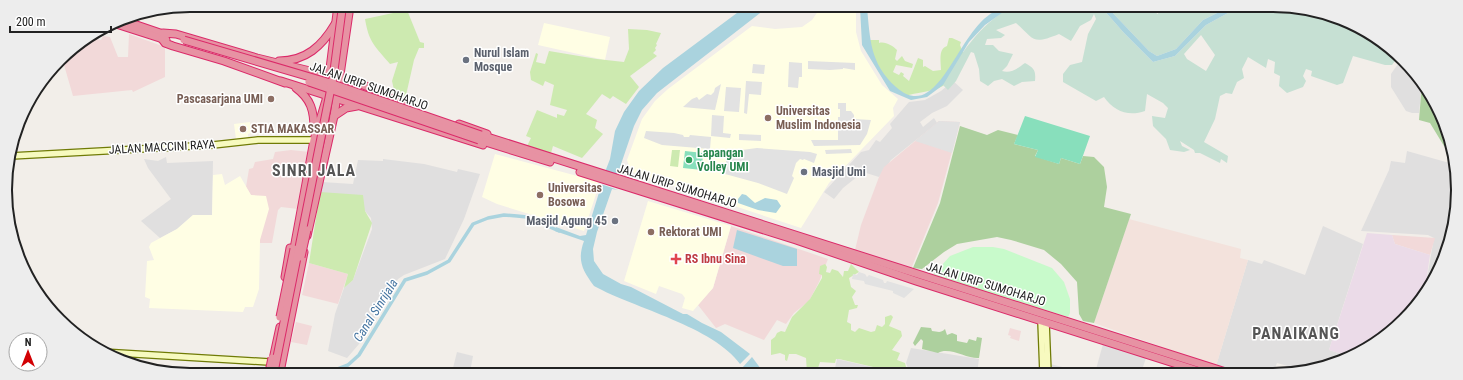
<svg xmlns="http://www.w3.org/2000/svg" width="1463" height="380" font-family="'Roboto Condensed',sans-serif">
	<rect width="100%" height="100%" fill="#f2eee9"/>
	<g fill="#e0dfdf">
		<path d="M1400,61l22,22 -3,30h-7l-6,-2 -15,-24v-13z"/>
		<path d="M953,81l10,9 -16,16 -15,7 -12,9 3,5 11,-9 3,5 -46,37 -12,17 -16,-5 -20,16 -9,11 -10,-7 37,-40 8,-2 7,-10 4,2 12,-14 -2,-4 19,-22 16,-2 16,-9z"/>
		<path d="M1407,151l46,13 1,-3v65l-21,56 -9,13 10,-57 -6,-3 -67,-4 28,-61 2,-9 14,2z"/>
		<path d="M166,157l1,6 46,-2 -1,54h-19l-16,14 -17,9 -19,-17 30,-22 -23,-31 -4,-9 14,2z"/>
		<path d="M383,159l41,5 33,8 1,-3 22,5 -16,45 -19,40 -41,16 -6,4 -39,65 -12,14 -19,-7 7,-37 9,-26 9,-8 19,-51 -1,-11 -6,-7 -45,-19 2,-10 31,2 5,-24 25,1z"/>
		<path d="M1323,226l40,18 -34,106 23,7 -55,16h-4l2,-5 -18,-5 -4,10h-31l-26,-7 32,-106 14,4 2,-4 41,15z"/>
		<path d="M1103,344l43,14 -5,15h-46z"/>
		<path d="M911,348l68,11 -2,14h-67l-4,-10z"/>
		<path d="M457,352l16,4 -3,16h-18z"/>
		<path d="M837,359l48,11 1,3h-52z"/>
		<path d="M1050,364l33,8 2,1h-35z"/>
	</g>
	<g fill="#f2d9d9">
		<path d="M95,34l-1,4 7,2 2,-4 7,1 8,20h10l1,-23 36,13v30l-32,15 -1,-2 -59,6 -11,-38 6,-7z"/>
		<path d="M939,121l21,1 -22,81 -27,66 -56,-19 6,-25 18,-48 5,-10z"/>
		<path d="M291,150l19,2 -12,57 -17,-2 -3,3 -6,33h-12l-9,-48 -5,-8 3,-18 4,-1 2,-6 18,-3 2,-7z"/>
		<path d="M731,226l97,33 -9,23 -10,19 -15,12 -8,11 -9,-4 -13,20 -39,-16 -9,4 -18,-23 15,-17z"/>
		<path d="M1392,235l43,3 -5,17 -35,-11z"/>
		<path d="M309,263l39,11 -10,30 -36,-9z"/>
		<path d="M296,322l16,4 -5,19 -16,-3z"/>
		<path d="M1010,328l11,3 -2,10 -9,-3 1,-2 -3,-1z"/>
	</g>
	<path fill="#ebdbe8" d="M1367,233l25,2 3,9 35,11 -6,40 -20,26 -52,36 -23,-7z"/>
	<g fill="#fffee4">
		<path d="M821,7h35v25l5,19 21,34 16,14 -5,9 1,8 -65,67 -28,45 -167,-55 -4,-4 -3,-9 15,-41 13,-18 13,-12 84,-63 23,3 27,-2 10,-7z"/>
		<path d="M544,23l66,14 -5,23 -67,-15z"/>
		<path d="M250,122l1,11 -3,1v3l-12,2 -2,-15z"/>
		<path d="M495,154l105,28 -16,49 -87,-27 -15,-7z"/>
		<path d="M222,174l3,11 15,-9 11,19 15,1 3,13 -9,31 -1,49 -6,18h-8l-2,5 -94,-4 1,-9 -5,-2 2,-36 7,-1 -5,-13 2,-4 26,-14 16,-14h19l1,-40z"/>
		<path d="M648,201l83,25 -18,62 -20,23 -11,-3 3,-10 -3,-4 -23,-8 -3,8 -32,-13z"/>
	</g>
	<path fill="#f3e2dc" d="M1129,219l112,30 -1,9 8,2 -32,106 -122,-43z"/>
	<g fill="#cdeab0">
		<path d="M407,10l13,32 4,1v5h-5l-5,12 -10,44 -12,-6 2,-8 -2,-9 6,-19 -8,2c-15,-18 -21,-21 -25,-45z"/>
		<path d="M628,29l19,1 14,3 -5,11 1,1 -2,3 1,2 -3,3 4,3 -27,20 9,11 -13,17 -13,-8 -3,3 -8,-5 -16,20 11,6 -2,8 8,6 -21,24 -29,-12 -2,7 -24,-7 4,-8 -5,-2 11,-26 20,8v-4l7,2 3,-6 -17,-5 4,-20 -9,-4 -2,5 -12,-6 -1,-8 6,-19 2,1 -2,8 9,2 4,-13 48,8 27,3 5,-13z"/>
		<path d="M949,38h3l9,4 -1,3 4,10c-20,39 -20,32 -60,41l-18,-15 -21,-41h14v3c6,-2 14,3 18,7l-2,9 2,2 5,-5 3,5 8,3 -1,4 -16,-3 -3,7 6,3 2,-3 3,2 -1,2 6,5 9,-23 5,2v7l2,-1 8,5 8,-1c0,-9 -3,-21 6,-24z"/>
		<path d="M672,150h8l-2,17 -8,-1z"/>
		<path d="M320,192l43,3 2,16 7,12 -19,57 -9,8 4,-14 -39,-11z"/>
		<path d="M825,264l2,3 -1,5 4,1 2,-4 6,2 5,6 1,-6h4l3,-7 8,8 -10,6 2,9 5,4 -4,6 3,8h3l-1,3 -8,2 -2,12 4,2v6l4,2 4,-4 12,4 4,-1 2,-6 5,2 3,-3v-7l6,-2 2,2 -4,9 12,5 1,5 -10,14 8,3 -3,7 8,3 2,8 2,2h-23v-3l-47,-11h-3l-1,4 -15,-1 -2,6 6,5h-17l-1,-15 -10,-4h-7l-2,7 -2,-1v-5l-5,-2 -9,2v-15l4,-3 2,-4 4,-2 4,1 7,-15 18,-18 12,-21v-3l-3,-1 1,-8z"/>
	</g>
	<g fill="#add09e">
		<path d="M1422,83l5,4 20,49 -2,5 6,8 -7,-3 -14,-23 -11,-3z"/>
		<path d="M960,126l27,9 11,-5 20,5 -4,9 24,6 -3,6 24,8 2,-6 19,6 3,-8 11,1 10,10 3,20 -3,20 27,7 -37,109 -11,-2 -4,-7 -2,-32 -16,-18 -17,-14 -33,-10 -14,-3 -40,7 -13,8 -22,17 -9,-1 27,-65z"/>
		<path d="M921,327l10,1 1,3c5,0 8,3 13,-2l2,6 5,-2 5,2v6l10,2 2,-4 7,2 1,-4 5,1 -3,20c-12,1 -30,-12 -41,-5l-16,-4 1,-8 -2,-2 -6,7 -2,-3z"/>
	</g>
	<g fill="#c6e0d3" fill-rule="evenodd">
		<path d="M1009,8h93l22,25 29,29 22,-6 31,-31 22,-12 19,-5 62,1 67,27 21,22 -5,7h-7l-32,-9 -10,27 -6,2 -26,-9 1,-5 -6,-2 -3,7 3,5 -3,6 -16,6 -8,-7 1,-10 -6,-3 1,-11 -7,-3 -2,9 -18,-11 -6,12 2,9 -7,4 -5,12 -6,-1 -6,3 -5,23 -11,23 24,14 -1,7 -6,-4 -1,4 -20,-10h-5l-1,-3 -14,-9 2,5 8,4 -6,2 -14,-2 -4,-11 -13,-13 -1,-10 13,2 3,-10 -5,-5 -16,-9 -2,17c-17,6 -31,0 -41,-14l-8,4 -33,-19v-8l7,-9 12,-3 6,-28 8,-15 -2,-5 -3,6 -11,6 -9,15 -12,-7c-27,11 -24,6 -43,-11l-20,7 9,5 -4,3 -14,1 -2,6h8l6,6 14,3 -6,12 -5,5c9,3 16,-3 23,-8 9,5 11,7 10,18l-13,1 -8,4 -12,-7 -8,2 -6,5 -8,-5 -1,-12 -5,-16 -3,-1 -15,29 -8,9 -5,-5c17,-31 36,-59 66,-77zM1201,35l14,20 -9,16 -19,-12 -3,-5z"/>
		<path d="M1108,8h39l11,6 1,-6h68l-24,12 -27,29 -19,7 -8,-5z"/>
	</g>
	<path fill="#c8facb" d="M973,247h20l11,2 48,19 12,14 6,17v14l-2,4 -135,-42 17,-19z"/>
	<g fill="#88dfbc">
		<path d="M1025,116l65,20 -10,28 -19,-6 -2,6 -24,-7 3,-7 -24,-6z"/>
		<path d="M685,151l18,2 -1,17 -19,-2z"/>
	</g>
	<g fill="#e2e2e2">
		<path d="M808,61l47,2v7l-12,-2v1l-13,1 -22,-1z"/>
		<path d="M789,62l13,1v14h-3l-1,11 -10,-1z"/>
		<path d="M753,64l12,1 -1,9 -12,-1z"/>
		<path d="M746,81l16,1 -1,13 -12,-1 -2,20 -3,-1z"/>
		<path d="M721,84l-6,26 -32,-3 9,-8 5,-2 2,3 8,-6 4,1 3,-3 1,-4z"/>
		<path d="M726,87l15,1 -2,24 -15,-1z"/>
		<path d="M838,103h8v8h5l3,4v4l17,1 -4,14 -7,11 -46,1 -3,-6h27v-23h2v-8h-2z"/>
		<path d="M712,115l12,1 -1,17 8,1 -1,4 -19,-2z"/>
		<path d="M939,121l21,1 -8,31 -37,-12z"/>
		<path d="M646,131l28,2 9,2 1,2h5l1,-2 21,2 -1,12 -48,-4 -18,-7z"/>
		<path d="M739,134l22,1v6l-22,-1z"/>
		<path d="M757,148l53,4 7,2 -3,9 -10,-4 -1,1 -3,-1 -4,4 -4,13 2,2 -7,16 -29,-11 -33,-9 2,-22z"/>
		<path d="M851,149l1,4 -26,1 -1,-4z"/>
		<path d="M859,272l6,2 2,3 2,-2 14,5 1,3h2l1,-2 27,8 -10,9 -11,-5v-2l-28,-7 -1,-3 -12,-2 1,-5 4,1z"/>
	</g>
	<g fill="#aad3de">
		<path d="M745,7h23l-111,86 -15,17 -8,16 -17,50 -12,-4 5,-13 5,-28 9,-19 15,-21 24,-23z"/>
		<path d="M860,7h7c3,32 3,57 29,80 48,43 64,-80 113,-79l-24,17 -16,17 -26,43 -16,12 -16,3 -21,-9 -28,-46z"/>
		<path d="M1102,8h6l41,43 8,5 19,-7 27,-29 24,-12h20l-19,5 -22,12 -31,31 -22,6 -29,-29z"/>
		<path d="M598,183l20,7 -6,-1 -15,43 -4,17 1,12 9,13 18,10 10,3 52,27h4l15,9 19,9 29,22 -10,10c-26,-37 -106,-56 -146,-78 -12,-16 -17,-26 -10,-45l-29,-10 1,-4 24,9 6,-1 15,-49z"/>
		<path d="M742,194l4,1 9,8 10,-5 12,2 4,6 -5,7 -18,-3 -20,-7v-4z"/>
		<path d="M737,230l60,19v17h-14l-50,-18z"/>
		<path d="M752,357l12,16 -18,-1 -4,-4z"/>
	</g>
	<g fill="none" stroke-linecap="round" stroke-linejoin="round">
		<path stroke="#aad3de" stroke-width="3.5" d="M330,372l18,-7 11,-10 46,-75 22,-7 22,-12 24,-37 15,-6 16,-3 13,1 10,1 32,14"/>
		<defs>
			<g id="secondary">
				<path d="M11,156l202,-11 45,-5h56"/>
				<path d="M1041,321l2,52"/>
				<path d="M1046,323l2,50"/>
				<path d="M102,352l167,10"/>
			</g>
			<g id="highway">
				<path d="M119,19l47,16"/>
				<path d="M113,23l53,17"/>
				<path d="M163,33l13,1 81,24 98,24 16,6 35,18"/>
				<path d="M162,39l3,4 8,3 51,15 61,22"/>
				<path d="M279,61c27,0 43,-15 56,-37"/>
				<path d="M281,81l202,64"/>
				<path d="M296,88c15,11 18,23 18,41"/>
				<path d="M334,116l12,-8 11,-2"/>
				<path d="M459,124l28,10"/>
				<path d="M481,135l748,238"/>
				<path d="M479,140l71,22"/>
				<path d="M580,172l216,68 120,41 289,92"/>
				<path d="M307,236l27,-120 16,-110"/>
				<path d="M293,254l21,-114 12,-40 12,-95"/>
				<path d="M285,277l5,-29"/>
				<path d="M272,364l8,-37"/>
				<path d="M280,372l24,-120"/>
			</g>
		</defs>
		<use href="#secondary" stroke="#707b06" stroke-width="8"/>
		<use href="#highway" stroke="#db2a69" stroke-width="9"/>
		<use href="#secondary" stroke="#f7fabf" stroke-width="5.5"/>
		<use href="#highway" stroke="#e792a3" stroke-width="7"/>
		<defs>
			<g id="highway-bridge">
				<path d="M184,40l143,42 154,53"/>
				<path d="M309,82l170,58"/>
				<path d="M301,257l6,-27"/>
				<path d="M280,317l14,-68"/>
				<path d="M269,372l3,-14"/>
				<path d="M274,372l59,-294 9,-68"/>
			</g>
		</defs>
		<use href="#highway-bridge" stroke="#db2a69" stroke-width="9" stroke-linecap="butt"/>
		<use href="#highway-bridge" stroke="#e792a3" stroke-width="7"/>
	</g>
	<g fill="#6b7280" stroke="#fff" stroke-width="1.5">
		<circle cx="466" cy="60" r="4"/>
		<circle cx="804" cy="172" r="4"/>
		<circle cx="615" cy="221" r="4"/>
	</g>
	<g fill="#8d6e63" stroke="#fff" stroke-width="1.5">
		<circle cx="271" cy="99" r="4"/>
		<circle cx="768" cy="118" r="4"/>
		<circle cx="243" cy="129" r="4"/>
		<circle cx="540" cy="195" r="4"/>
		<circle cx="651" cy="232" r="4"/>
	</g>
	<circle fill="#2e9e5b" stroke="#fff" stroke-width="1.5" cx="689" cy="160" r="4"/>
	<path fill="#e0444e" stroke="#fff" stroke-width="1.5" d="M674 253h4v4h4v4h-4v4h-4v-4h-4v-4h4z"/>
	<g text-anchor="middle" stroke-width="3" stroke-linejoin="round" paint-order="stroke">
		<g font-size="12" font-weight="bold" fill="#5b616d" stroke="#fff" text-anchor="start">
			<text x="474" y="57">Nurul Islam<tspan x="474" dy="14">Mosque</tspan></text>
			<text x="812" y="176">Masjid Umi</text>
			<text x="607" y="225" text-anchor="end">Masjid Agung 45</text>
		</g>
		<g font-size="12" fill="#222" stroke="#fff">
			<text transform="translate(369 86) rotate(19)" y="4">JALAN URIP SUMOHARJO</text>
			<text transform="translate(162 147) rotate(-3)" y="4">JALAN MACCINI RAYA</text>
			<text transform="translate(677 186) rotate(17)" y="4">JALAN URIP SUMOHARJO</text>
			<text transform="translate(986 284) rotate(17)" y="4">JALAN URIP SUMOHARJO</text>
		</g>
		<g font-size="12" font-weight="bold" fill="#785e54" stroke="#fff" text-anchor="start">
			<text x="263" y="103" text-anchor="end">Pascasarjana UMI</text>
			<text x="776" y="115">Universitas<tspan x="776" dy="14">Muslim Indonesia</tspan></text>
			<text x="251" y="133">STIA MAKASSAR</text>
			<text x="548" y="192">Universitas<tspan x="548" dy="14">Bosowa</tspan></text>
			<text x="659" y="236">Rektorat UMI</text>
		</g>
		<g font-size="12" font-weight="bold" fill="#27864d" stroke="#fff" text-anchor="start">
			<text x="697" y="157">Lapangan<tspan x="697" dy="14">Volley UMI</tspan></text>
		</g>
		<g font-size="12" font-weight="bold" fill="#be3a42" stroke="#fff" text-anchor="start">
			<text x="685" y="263">RS Ibnu Sina</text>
		</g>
		<g font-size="13" font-style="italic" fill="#4776a2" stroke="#fff">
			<text transform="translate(375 310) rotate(-58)" y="5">Canal Sinrijala</text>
		</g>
		<g font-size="16" font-weight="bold" letter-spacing="1" fill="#555" stroke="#fff">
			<text x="314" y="176">SINRI JALA</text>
			<text x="1296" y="339">PANAIKANG</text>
		</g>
	</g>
	<path d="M0 0H1463V380H0ZM190 12H1273A178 178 0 0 1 1451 190V190A178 178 0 0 1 1273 368H190A178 178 0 0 1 12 190V190A178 178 0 0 1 190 12Z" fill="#ededed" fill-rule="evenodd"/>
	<path fill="none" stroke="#222" stroke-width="2" d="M190 12H1273A178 178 0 0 1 1451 190V190A178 178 0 0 1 1273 368H190A178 178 0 0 1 12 190V190A178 178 0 0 1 190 12Z"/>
	<g transform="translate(28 352)"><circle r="19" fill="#ffffff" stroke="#a7a7a7"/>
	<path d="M0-3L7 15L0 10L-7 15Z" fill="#d20104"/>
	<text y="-6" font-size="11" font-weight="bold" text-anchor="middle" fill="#222222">N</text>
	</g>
	<path d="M10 26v6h101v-6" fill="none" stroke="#222222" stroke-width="2"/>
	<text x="16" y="26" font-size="12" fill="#222222" stroke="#ffffff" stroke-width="3" paint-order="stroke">200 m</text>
</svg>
